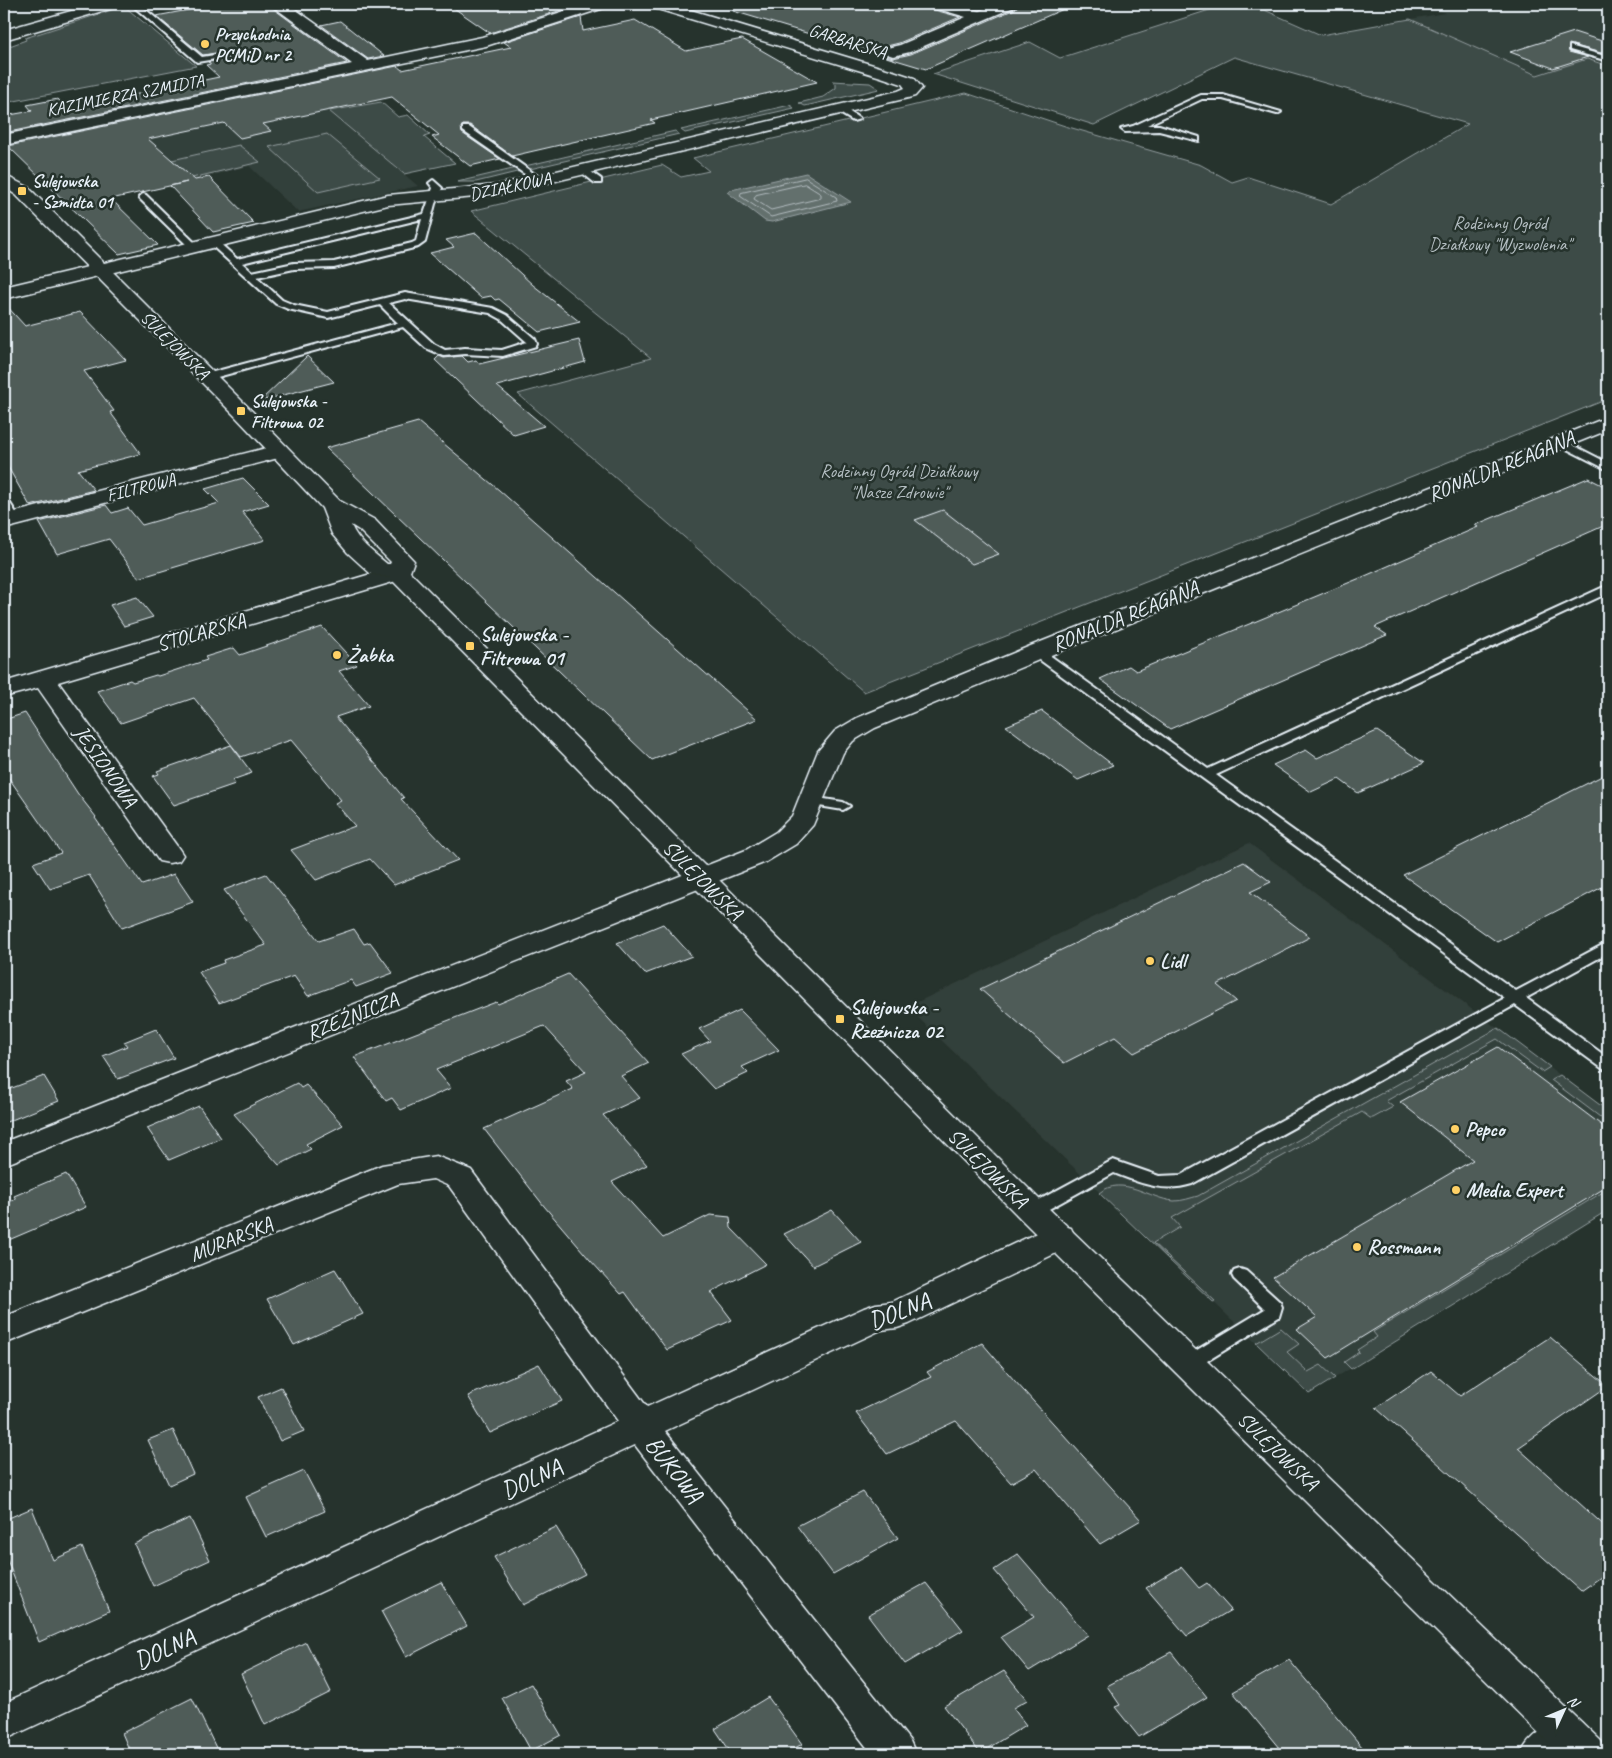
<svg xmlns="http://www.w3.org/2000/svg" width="1612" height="1758" font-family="Caveat,sans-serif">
	<rect width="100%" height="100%" fill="#26332d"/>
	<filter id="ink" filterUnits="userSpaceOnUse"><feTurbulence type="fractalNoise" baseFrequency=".02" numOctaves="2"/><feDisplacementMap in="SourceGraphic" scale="10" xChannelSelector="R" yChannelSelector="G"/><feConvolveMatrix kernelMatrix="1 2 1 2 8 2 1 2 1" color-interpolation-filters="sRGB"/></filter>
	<g filter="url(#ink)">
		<g fill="#333f3a">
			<path d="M1459,4h149v62l-21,-7 -50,16 -127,-56 35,-6 -6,-3z"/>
			<path d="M237,101l92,9 89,76 -120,26 -49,-46 -54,14 -100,-30z"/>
			<path d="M1249,843l359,268v99l-299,184 -402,-387z"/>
		</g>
		<g fill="#3e4b47" stroke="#939ea0">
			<path d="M1228,4h23l70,31 89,-16 127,56 50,-16 21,7v333l-744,293 -346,-298 133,-36 -180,-147 191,-46 19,12 28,-6 -16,-13 273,-65 99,33 136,39 31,17 16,-5 83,27 137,-80 -234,-67 -140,68 -161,-51 97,-32 30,16z"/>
			<path d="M124,6l72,60 -192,37v-55l22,-8 -1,-2z"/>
			<path d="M832,81l38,2 9,6 -74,17 -6,-3 24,-6 13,-9v-4z"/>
			<path d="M381,102l17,15 10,-2 22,20 -6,2 31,26 -51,11 -75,-63z"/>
			<path d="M790,105l4,3 -109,25 -4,-3z"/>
			<path d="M675,131l4,3 -149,35 -5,-3z"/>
			<path d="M327,134l53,44 -62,14 -49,-45z"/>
			<path d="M239,145l21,17 -68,16 -20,-18z"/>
			<path d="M517,168l4,3 -45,11h-19z"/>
			<path d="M1498,1028l52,39 -8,5 -45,-33 -111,62 7,6 -20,11h-3l-8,-6 -190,106 8,9 -27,16 62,58 -2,1 -114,-109c24,-19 50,6 75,8 9,0 16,-3 24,-5z"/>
			<path d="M1560,1075l48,36v12l-57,-43z"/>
			<path d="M1603,1192l5,2v16l-257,159 -7,-7 15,-10 -2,-2 20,-13 -4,-5z"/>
			<path d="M1281,1328l18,16 -12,8 21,20 13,-7 14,13 -26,16 -53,-51z"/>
		</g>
		<path fill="#636f6d" stroke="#98a3a5" d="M806,173l45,29 -79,20 -7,-1 -38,-29 4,-2z"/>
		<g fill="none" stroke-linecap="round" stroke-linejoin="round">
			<g stroke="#b3bdc0" stroke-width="1">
				<path d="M806,178l30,19 1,4 -66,16 -31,-21 1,-3z"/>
				<path d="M805,184l16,10v4l-50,12 -17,-11 2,-4z"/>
			</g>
		</g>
		<g fill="#505c59" stroke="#e8f1f8">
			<path d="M221,4h46l80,59 -343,70v-17l28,-5 -5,-6 31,-6 10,11 67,-13 -2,-2 86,-18 -13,-12 5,-1 -3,-2 26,-4 6,-3 -1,-3 -5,-2 -31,5 -47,-39z"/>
			<path d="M448,4h132l-90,29z"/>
			<path d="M734,4h193l4,5 29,8 -61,26 -12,3 -4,6 3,4 7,2 18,-4 104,-45 4,-5h56l-149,65 -193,-58z"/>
			<path d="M581,17l2,14 52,-11 51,31 56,-12 75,43 -166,38 4,3 -143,33 -42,-31h-7l-2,2 1,6 38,26 -30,7 -38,-29 7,-2 -47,-38 -129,27 8,7 -31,7 -16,-15 -76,16 47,41 14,-3 45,46 -41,9 -43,-46 17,-4 -76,17 47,46 -39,9 -111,-108 389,-80 5,4 109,-23 -7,-5z"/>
			<path d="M340,21l44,35 -16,3 -47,-34z"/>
			<path d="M1574,32l34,11v8l-7,2 -32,-9v8l19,5 -35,11 -43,-16z"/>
			<path d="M476,233l57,52 47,37 -41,10 -40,-33 -4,1 -4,-4 -10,2 -51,-45 24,-6 -8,-7z"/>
			<path d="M4,303l21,23 55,-14 46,48 -42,11 30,40 -4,1 31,42 -63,16 16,20 -64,16 -26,-46z"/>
			<path d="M579,340l6,22 -88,24 47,40 -30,9 -79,-75 4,-4 5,2 18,-2 6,6 8,-2 3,4z"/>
			<path d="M307,356l27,26 -74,19z"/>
			<path d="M418,422l81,68 258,229 -105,41 -326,-312z"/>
			<path d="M243,478l26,26 -27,8 23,28 -126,38 -30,-39 -52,15 -18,-32 67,-17 6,8 16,-5 14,17 77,-22 -14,-14z"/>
			<path d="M1588,478l20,10v36l-233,103 12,8 -217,94 -70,-50 29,-13 7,5 229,-95 113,-49 -3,-2z"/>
			<path d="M943,510l56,44 -27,10 -57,-44z"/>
			<path d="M137,597l16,20 -29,9 -14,-21z"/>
			<path d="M322,627l35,38 -18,6 30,35 -33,11 68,81 -3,1 57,61 -64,25 -24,-26 -54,21 -25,-30 64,-24 -20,-23 6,-3 -50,-60 -50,17 -47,-59 -73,25 -24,-32 33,-11 3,2 23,-7 2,1 49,-16 -2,-3 29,-9 6,7z"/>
			<path d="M1042,711l71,54 -35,15 -72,-54z"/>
			<path d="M25,713l53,81 18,23 -1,1 47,67 32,-11 19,28 -71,26 -33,-53 -39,14 -17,-26 28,-10 -57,-82v-51z"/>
			<path d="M1377,731l47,32 -66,30 -19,-14 -28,13 -38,-27 33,-15 11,8z"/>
			<path d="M231,745l21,28 -20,7 3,4 -61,21 -21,-29 6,-2 -2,-3z"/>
			<path d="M1608,773v111l-111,58 -94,-67z"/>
			<path d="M1244,862l27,20 -21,10 60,45 -93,48 19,16 -102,52 -19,-16 -51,26 -84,-74z"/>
			<path d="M266,874l53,67 35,-12 10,15 6,-2 23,31 -37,14 -5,-7 -43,16 -14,-20 -75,27 -20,-31 25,-9 -1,-3 43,-15 -42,-55z"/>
			<path d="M663,924l29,32 -47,18 -28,-31z"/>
			<path d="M568,974l81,89 -28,13 19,22 -37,17 44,50 -35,17 51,56 47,-23 20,2 1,11 35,36 -55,28 21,28 -65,30 -42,-58 -4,2 -31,-34 -46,-54 -60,-77 89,-40 -7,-8 20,-9 -42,-46 -108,44 15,18 -50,22 -9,-12 -6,3 -32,-44 142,-55 2,2z"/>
			<path d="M740,1010l39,40 -37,17 6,6 -34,16 -33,-35 29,-13 -11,-12z"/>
			<path d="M156,1029l18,29 -56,21 -15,-23 24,-10 -3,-4z"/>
			<path d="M1498,1047l110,83v56l-280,172 -31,-29 20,-12 -44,-40 200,-117 -73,-58z"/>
			<path d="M44,1076l15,25 -55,22v-32z"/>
			<path d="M297,1083l4,5 5,-3 37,40 -37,19 5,5 -32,16 -45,-51z"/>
			<path d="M199,1106l22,32 -52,22 -22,-32z"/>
			<path d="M66,1174l20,33 -82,35v-38l12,-5 -2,-3z"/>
			<path d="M832,1210l29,32 -48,24 -29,-32z"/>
			<path d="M335,1269l28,45 -69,31 -27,-46z"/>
			<path d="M1550,1337l58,49 -90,62 90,81v43l-27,19 -205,-183 55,-37 29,25z"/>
			<path d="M982,1343l32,37 127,140 -41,24 -64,-75 -25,14 -55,-62 -69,33 -31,-41 75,-36 -4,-5z"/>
			<path d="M539,1364l23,37 -72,32 -22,-37z"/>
			<path d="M281,1387l23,44 -24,10 -22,-44z"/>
			<path d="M173,1430l20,44 -24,11 -21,-45z"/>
			<path d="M304,1471l21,40 -59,26 -20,-40z"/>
			<path d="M863,1492l35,46 -65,36 -36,-48z"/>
			<path d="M32,1508l21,52 29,-13 27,64 -70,31 -35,-90v-32z"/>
			<path d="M190,1518l20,42 -57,26 -19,-42z"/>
			<path d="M556,1527l29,47 -62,31 -29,-48z"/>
			<path d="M1018,1554l70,81 -59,36 -28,-34 33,-20 -40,-47z"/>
			<path d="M1181,1567l18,21 8,-5 24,27 -44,26 -41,-48z"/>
			<path d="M441,1582l26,44 -61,31 -25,-46z"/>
			<path d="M926,1583l37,47 -58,34 -37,-49z"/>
			<path d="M306,1642l25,50 -66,33 -24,-51z"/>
			<path d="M1171,1652l36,45 -68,40 -24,-30 5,-2 -13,-19z"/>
			<path d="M1289,1660l38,45 41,49h-84l-51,-62z"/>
			<path d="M1004,1671l23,29 -14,8 13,17 -46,28 -36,-47z"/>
			<path d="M531,1684l30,51 -30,16 -29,-53z"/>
			<path d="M768,1697l34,47 -17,10h-53l-17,-25z"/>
			<path d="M192,1698l27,56h-88l-9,-21z"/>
		</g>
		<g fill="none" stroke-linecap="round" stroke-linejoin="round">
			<defs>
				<g id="lane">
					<path d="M131,4h8l63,53 32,-5 4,2 -4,2 -37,6z"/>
					<path d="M1557,4h10l3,2 -4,2z"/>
					<path d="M1570,46l38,11v4l-38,-11z"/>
					<path d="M1201,95h22l58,17 -4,2 -54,-15h-21l-55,26h12l40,12v4l-40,-10 -34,1 -4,-3 12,-3z"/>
					<path d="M838,108h6l16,11 -7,2 -15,-9z"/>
					<path d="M463,127h6l74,53 -7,2 -73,-51z"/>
					<path d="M584,167l17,12v4h-6l-14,-11 -1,-2z"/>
					<path d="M433,180l9,8 -7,16 -10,38 -7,5 -84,21 -40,1 -37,8 25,23 12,5 34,7 77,-19 88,15 14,7 28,24 2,5 -1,2 -33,10 -38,-2 -21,2 -18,-8 -23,-21 -193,52h-8v-4l196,-52 -18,-18 -52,13 -40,-9 -12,-5 -67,-61v-4h6l22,20 187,-45 9,-26 -4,-5zM422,219l-6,22 -4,2 -78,19 -40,1 -42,9 -10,-9zM405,299l85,14 11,6 26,23 -25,8 -37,-2 -20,2 -11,-6 -45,-41z"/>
					<path d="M143,194l3,1 50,49v4h-6l-50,-49 -1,-2z"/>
					<path d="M1561,439l47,24v7l-51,-26 -1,-2 1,-2z"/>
					<path d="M4,499l4,1 12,19 -2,2 -4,1c-10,-2 -11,-15 -10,-23z"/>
					<path d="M1608,585v8l-392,182 300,216 92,-49v11l-82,45 82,60v12l-5,-1 -88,-64 -323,179c-29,9 -52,-1 -78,-11l-76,42 -6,2 -6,-2 -2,-4 2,-4 87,-47 46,16 22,-1 324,-177 -472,-343 -2,-3 2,-3h8l167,120z"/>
					<path d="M812,797l31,5 7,4 -7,4 -36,-6 -2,-3 2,-3z"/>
					<path d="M1240,1269l6,2 34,31 2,5 -3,10 -85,52 -6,2 -6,-2 -3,-5 3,-5 83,-50 -31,-30 -2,-4 2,-4z"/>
				</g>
				<g id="street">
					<path d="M272,4h16l80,57 114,-24 105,-33h23l-3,3 -121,39 -482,99v-10l348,-71 -78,-57z"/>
					<path d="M649,4h22l222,67 21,7 8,10 -7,8 -7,2 -411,97 -109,10 -384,94v-12l384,-92 109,-10 401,-94 7,-3 -3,-4 -21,-7 -230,-70z"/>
					<path d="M929,4h24l26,7 18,-7h20l-3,3 -104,45 -17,4 -6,-2 -2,-3 2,-3 13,-3 66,-28 -34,-10z"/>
					<path d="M1608,417v13l-562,227 -171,71 -22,13 -10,12 -30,72 -17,19 -30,18 -762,303v-23l742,-292 30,-18 16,-16 26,-65 17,-20 22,-13 171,-71z"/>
					<path d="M278,445l8,1 3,5 -3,5 -282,73v-14z"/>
					<path d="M398,566l8,2 4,5 -4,5 -348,104 121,167 4,6 -4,6 -10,2 -10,-2 -121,-173 -34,9v-15z"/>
					<path d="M436,1156l35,14 176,237 217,-99 12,-4 16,-2 155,-74 12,-3 12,3 4,9 -4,9 -162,78 -12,4 -16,2 -216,101 245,310 6,13h-44l-237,-309 -631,295v-37l614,-282 -169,-235 -16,-7 -35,5 -394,160v-27l378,-152z"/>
					<path d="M1568,1718l14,5 6,13 -6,13 -8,5h-53c8,-19 28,-29 47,-36z"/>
				</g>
				<g id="secondary">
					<path d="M96,4h23l-3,3 -112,33v-10z"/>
					<path d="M4,175l24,12 220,220 92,94 35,19 39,41 -4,11 633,631 558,538 6,13h-47l-539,-535 -631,-641 -19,-4 -23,-21 -16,-19 -10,-26 -88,-93 -218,-220 -12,-8zM351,525l8,5 32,32 -1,2h-3c-13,-11 -30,-23 -36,-39z"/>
				</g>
			</defs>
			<use href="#lane" stroke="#e8f1f8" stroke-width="4"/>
			<use href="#street" stroke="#e8f1f8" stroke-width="3"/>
			<use href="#secondary" stroke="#e8f1f8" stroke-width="3"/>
			<use href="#lane" fill="#26332d" fill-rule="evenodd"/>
			<use href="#street" fill="#26332d" fill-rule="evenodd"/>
			<use href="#secondary" fill="#26332d" fill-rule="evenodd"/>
		</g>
	</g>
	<g fill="#ffd166" stroke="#26332d" stroke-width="2">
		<circle cx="205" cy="44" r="5"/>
		<rect x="17" y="186" width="10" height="10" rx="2.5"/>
		<rect x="236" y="406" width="10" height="10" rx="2.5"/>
		<rect x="465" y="641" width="10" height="10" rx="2.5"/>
		<circle cx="337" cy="655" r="5"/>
		<circle cx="1150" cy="961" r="5"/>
		<rect x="835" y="1014" width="10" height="10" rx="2.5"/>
		<circle cx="1455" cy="1129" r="5"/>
		<circle cx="1456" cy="1190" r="5"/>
		<circle cx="1357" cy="1247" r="5"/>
	</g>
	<g text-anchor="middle" stroke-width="5" stroke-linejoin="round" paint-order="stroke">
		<g font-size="18" font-weight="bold" fill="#e8f1f8" stroke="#26332d" text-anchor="start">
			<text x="215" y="40">Przychodnia<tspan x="215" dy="21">PCMiD nr 2</tspan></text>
			<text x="32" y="187">Sulejowska<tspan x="32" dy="21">- Szmidta 01</tspan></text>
			<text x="251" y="407">Sulejowska -<tspan x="251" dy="21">Filtrowa 02</tspan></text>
		</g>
		<g font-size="18" fill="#e8f1f8" stroke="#26332d">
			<text transform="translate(848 41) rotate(17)" y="6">GARBARSKA</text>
			<text transform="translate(125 95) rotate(-11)" y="6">KAZIMIERZA SZMIDTA</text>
			<text transform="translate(510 186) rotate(-12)" y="6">DZIAŁKOWA</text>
			<text transform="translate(175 345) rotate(45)" y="6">SULEJOWSKA</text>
			<text transform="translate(141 487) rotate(-14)" y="6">FILTROWA</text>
		</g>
		<g font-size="18" fill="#b5bfc3" stroke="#26332d">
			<text x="1500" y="229">Rodzinny Ogród<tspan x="1500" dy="21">Działkowy "Wyzwolenia"</tspan></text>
			<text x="899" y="477">Rodzinny Ogród Działkowy<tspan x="899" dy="21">"Nasze Zdrowie"</tspan></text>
		</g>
		<g font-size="21" fill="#e8f1f8" stroke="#26332d">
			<text transform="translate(1501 466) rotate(-22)" y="7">RONALDA REAGANA</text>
			<text transform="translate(1125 616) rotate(-22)" y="7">RONALDA REAGANA</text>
			<text transform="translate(201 632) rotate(-16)" y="7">STOLARSKA</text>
			<text transform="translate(106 766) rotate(55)" y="7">JESIONOWA</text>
			<text transform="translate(703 880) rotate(45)" y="7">SULEJOWSKA</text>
			<text transform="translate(352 1016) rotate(-22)" y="7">RZEŹNICZA</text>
			<text transform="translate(988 1168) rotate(45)" y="7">SULEJOWSKA</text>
			<text transform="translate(231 1239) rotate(-22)" y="7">MURARSKA</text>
			<text transform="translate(1278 1451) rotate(44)" y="7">SULEJOWSKA</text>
		</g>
		<g font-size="21" font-weight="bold" fill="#e8f1f8" stroke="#26332d" text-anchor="start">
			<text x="480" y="641">Sulejowska -<tspan x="480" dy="24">Filtrowa 01</tspan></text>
			<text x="347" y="662">Żabka</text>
			<text x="1160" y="968">Lidl</text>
			<text x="850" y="1014">Sulejowska -<tspan x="850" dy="24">Rzeźnicza 02</tspan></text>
			<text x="1465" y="1136">Pepco</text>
			<text x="1466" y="1197">Media Expert</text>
			<text x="1367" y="1254">Rossmann</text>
		</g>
		<g font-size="25" fill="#e8f1f8" stroke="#26332d">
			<text transform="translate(899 1310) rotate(-21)" y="9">DOLNA</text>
			<text transform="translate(675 1469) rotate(52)" y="9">BUKOWA</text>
			<text transform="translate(531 1478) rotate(-25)" y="9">DOLNA</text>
			<text transform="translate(164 1648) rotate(-25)" y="9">DOLNA</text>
		</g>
	</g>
	<rect width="1612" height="1758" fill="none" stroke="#26332d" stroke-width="20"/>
	<rect x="10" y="10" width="1592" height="1738" fill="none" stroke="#e8f1f8" stroke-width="2" filter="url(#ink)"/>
	<g transform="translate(1564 1710) rotate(46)" stroke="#26332d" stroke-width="4" paint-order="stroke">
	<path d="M0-4L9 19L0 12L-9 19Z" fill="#e8f1f8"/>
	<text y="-8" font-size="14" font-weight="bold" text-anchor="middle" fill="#e8f1f8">N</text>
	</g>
</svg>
